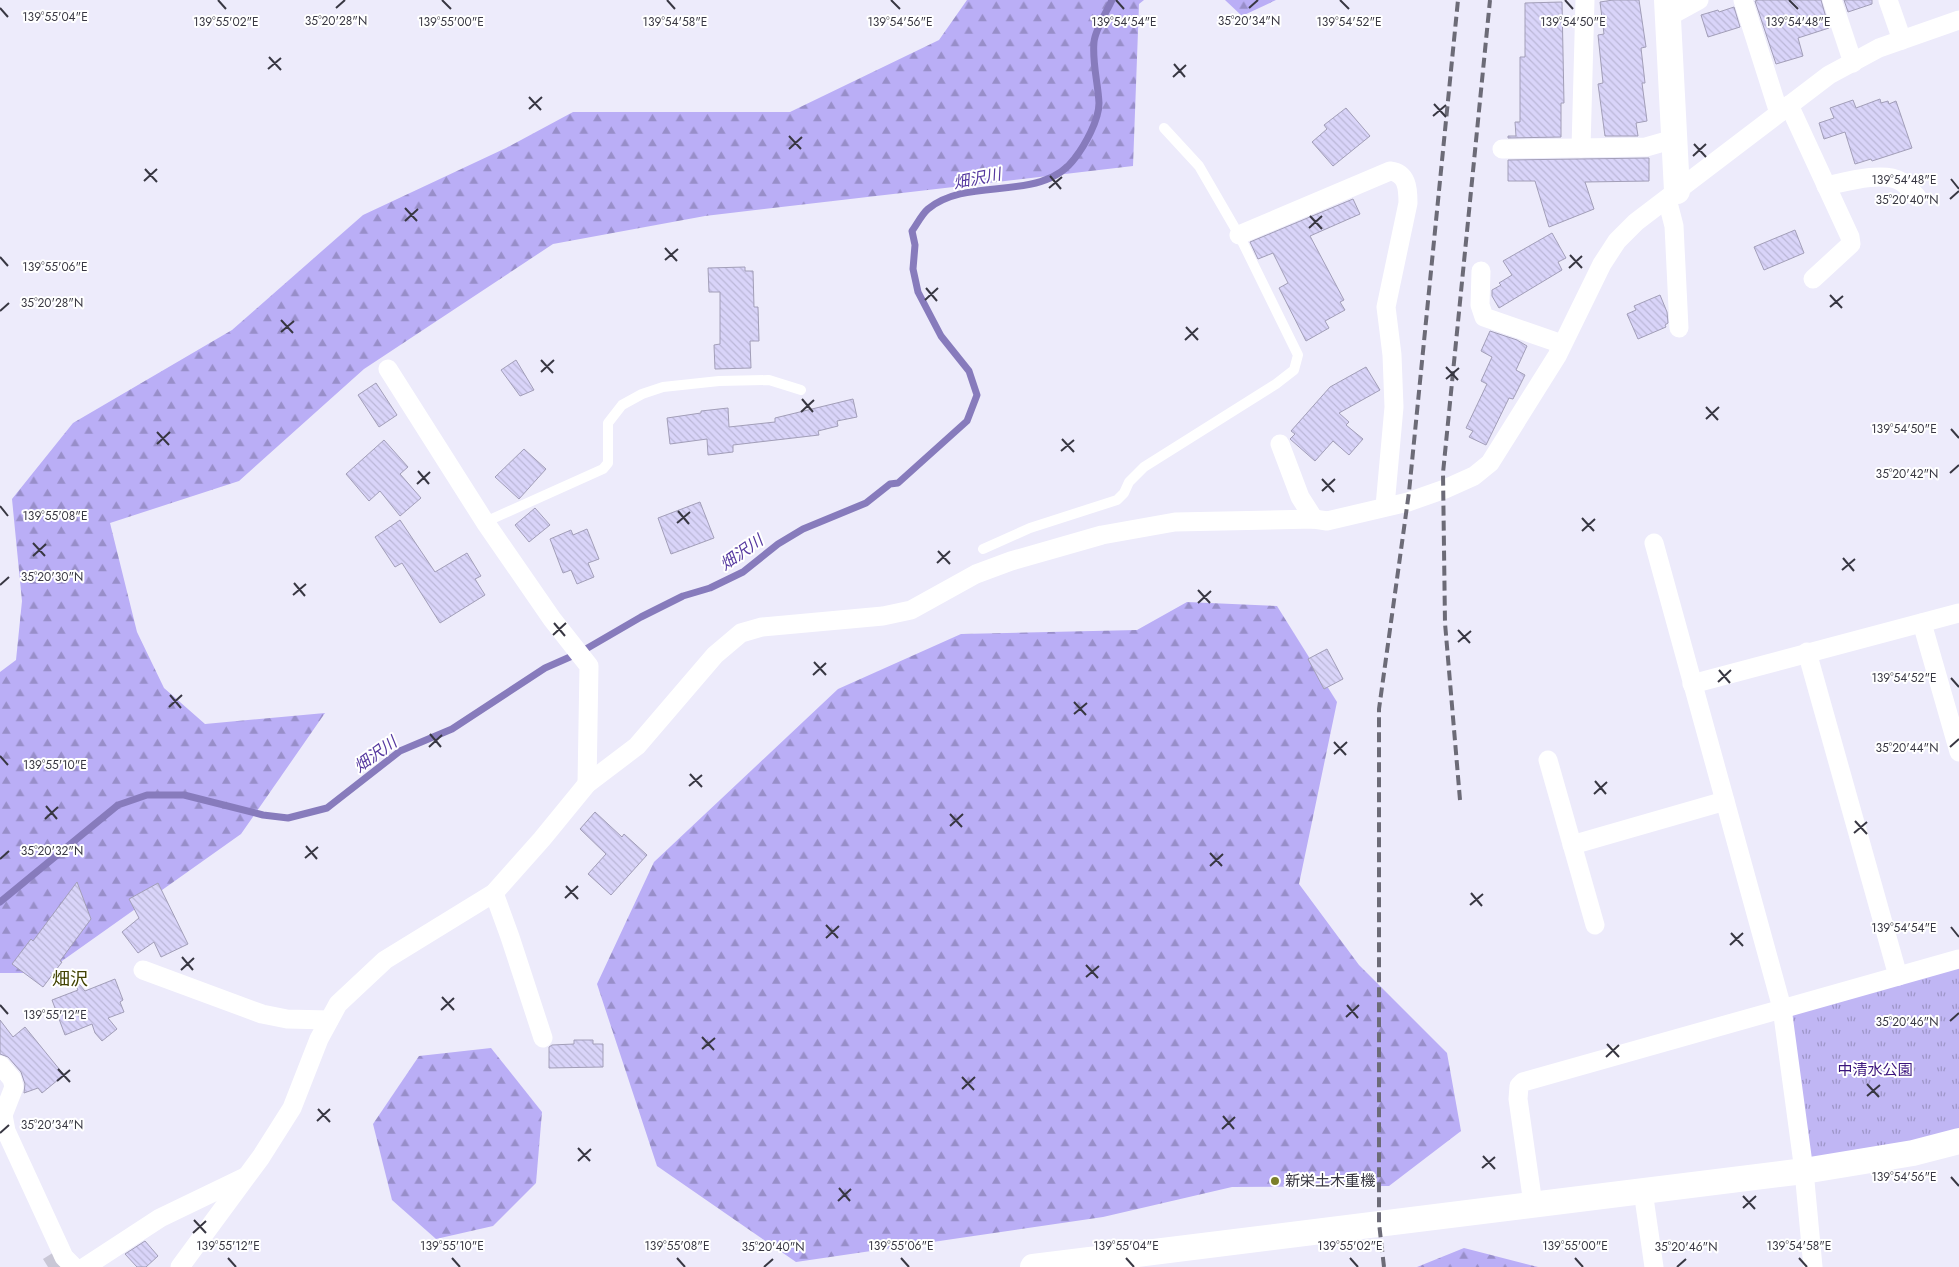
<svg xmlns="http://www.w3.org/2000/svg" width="1959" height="1267" font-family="Jost,'Noto Sans JP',sans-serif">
	<defs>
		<pattern id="grass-tufts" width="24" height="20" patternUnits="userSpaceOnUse" patternTransform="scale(1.25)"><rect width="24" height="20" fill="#c0b6f4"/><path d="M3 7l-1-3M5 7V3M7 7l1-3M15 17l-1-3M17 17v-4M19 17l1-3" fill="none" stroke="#9d95c7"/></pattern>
		<pattern id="forest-firs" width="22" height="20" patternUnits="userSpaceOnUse" patternTransform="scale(1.25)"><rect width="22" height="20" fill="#baaef6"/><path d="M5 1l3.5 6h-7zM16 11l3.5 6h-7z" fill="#988ec9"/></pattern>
		<pattern id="building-back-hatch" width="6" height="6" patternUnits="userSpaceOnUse" patternTransform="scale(1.25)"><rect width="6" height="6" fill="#d9d4f9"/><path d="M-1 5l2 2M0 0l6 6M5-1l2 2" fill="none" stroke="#bbb7d7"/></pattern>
	</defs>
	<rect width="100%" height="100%" fill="#edebfb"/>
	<path fill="url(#grass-tufts)" d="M1959,959v182l-155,30 -22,-163z"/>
	<g fill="url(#forest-firs)">
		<path d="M967,0h177l-5,4 -6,162 -428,50 -152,28 -189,125 -125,112 -129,42 27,109 27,56 41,36 120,-11 -84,121 -196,139h-45v-301l16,-12 6,-59 -10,-102 61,-76 159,-93 131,-115 143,-67 67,-36h217l149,-72z"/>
		<path d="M1225,0h51l-34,16z"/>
		<path d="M1187,602l90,4 60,96 -38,182 60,81 88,88 14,78 -72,55 -157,1 -129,30 -307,45 -139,-96 -60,-182 57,-122 184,-173 123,-55 176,-4z"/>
		<path d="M491,1048l51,64 -6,71 -43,43 -57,13 -44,-39 -19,-76 46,-68z"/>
		<path d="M1464,1248l74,19h-121z"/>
	</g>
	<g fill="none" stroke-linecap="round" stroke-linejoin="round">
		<path stroke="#877bbc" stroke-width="7" d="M0,902l118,-97 29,-10h37l79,20 25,3 39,-10 73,-57 52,-22 93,-61 34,-15 62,-36 42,-21 27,-8 33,-16 35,-28 25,-15 63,-26 24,-19 8,-1 69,-62 10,-26 -8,-24 -28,-35 -23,-44 -5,-23 2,-24 -3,-14c5,-7 10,-17 16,-22 41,-34 114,-5 147,-51 10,-13 24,-38 24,-55 -1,-21 -7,-40 -5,-61 1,-12 13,-31 18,-42"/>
	</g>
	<g fill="url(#building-back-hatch)" stroke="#a29eb8">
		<path d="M1613,0h26l7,47 -5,1 4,35h-3l5,38 -11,2 2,13h-33l-7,-52 5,-1 -5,-48 6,-1 -4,-32z"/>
		<path d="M1758,0h63l8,28 -31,10 5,18 -27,8 -21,-63z"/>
		<path d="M1844,0h28v4l-24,8z"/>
		<path d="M1562,2l2,101h-3v34l-53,1v-2h8l-1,-14h5v-65h5v-54z"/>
		<path d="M1734,7l6,20 -32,10 -7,-22 17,-5 1,2z"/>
		<path d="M1880,99l1,4 7,-2 1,3 7,-3 16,47 -40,13 -1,-2 -16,5 -10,-32 -21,7 -5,-16 15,-5 -4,-10 23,-8 3,8z"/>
		<path d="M1346,108l24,28 -37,30 -21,-24 15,-13 -3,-4z"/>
		<path d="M1649,158v23l-64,1 9,27 -45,18 -14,-46h-27v-21z"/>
		<path d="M1353,199l7,15 -50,22 34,64 -4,2 5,8 -20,11 4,7 -23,13 -27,-53 9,-5 -15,-30 -15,6 -8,-17z"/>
		<path d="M1795,230l9,23 -40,17 -10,-23z"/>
		<path d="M1552,233l14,25 -8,4 4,8 -63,38 -7,-12v-6l9,-5 -2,-2 13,-8 -9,-14z"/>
		<path d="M745,267v4h8l1,36h4l1,34h-9l1,27 -36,1 -1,-24 6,-1v-52h-11l-1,-24z"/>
		<path d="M1660,295l7,17 1,11 -3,2 1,2 -28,12 -11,-25 9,-4 -2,-4z"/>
		<path d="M1490,331l27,9 10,6 -11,24 9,5 -12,24 -4,-1 -23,47 -17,-8 4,-6 -7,-3 21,-44 -6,-3 11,-24 -11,-6z"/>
		<path d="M516,360l18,30 -14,6 -19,-26z"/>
		<path d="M1366,367l14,23 -41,23 10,9 -3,3 17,14 -14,16 -16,-14 -18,20 -25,-22 5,-5 -4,-3 39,-44z"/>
		<path d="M376,383l21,32 -18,12 -21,-32z"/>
		<path d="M853,399l4,18 -20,4 1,5 -20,5 1,4 -86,10v7l-25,3 -1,-16 -37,5 -3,-26 34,-5v-2l27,-3 1,19 46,-5v-4z"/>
		<path d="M384,440l24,27 -8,7 21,24 -21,18 -20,-25 -11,10 -23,-27z"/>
		<path d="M524,449l22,20 -27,30 -24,-22z"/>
		<path d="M700,502l14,36 -43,16 -13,-36z"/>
		<path d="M535,508l15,17 -21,17 -14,-17z"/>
		<path d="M400,520l35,52 32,-19 14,23 -6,3 10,16 -45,28 -38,-60 -7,4 -20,-30z"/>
		<path d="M587,529l12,30 -11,4 6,14 -17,7 -6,-14 -8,3 -13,-34 21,-9 2,5z"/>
		<path d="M1327,649l16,30 -19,10 -16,-30z"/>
		<path d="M595,812l27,25 2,-3 23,21 -36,40 -23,-21 18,-20 -26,-25z"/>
		<path d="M77,882l14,37 -31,42 2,1 -19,25 -31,-23 19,-25 2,2z"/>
		<path d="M158,883l30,61 -27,13 -7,-15 -16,11 -16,-21 17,-14 -10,-19z"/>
		<path d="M115,979l8,21 -3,2 4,10 -16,6 9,11 -15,12 -7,-8 -3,-9 -27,11 -13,-35 26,-10 -2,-4 3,-2 6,7z"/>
		<path d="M0,1020l13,17 12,-10 39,48 -22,18 -4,-5 -14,5 1,-9 -4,-12 -13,-15 -8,-3z"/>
		<path d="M574,1040h19v4h10v23l-54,1v-21l3,-2 22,-1z"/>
		<path d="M145,1241l13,15 -12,11h-9l-12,-13z"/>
	</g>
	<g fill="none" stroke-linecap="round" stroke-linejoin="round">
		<path stroke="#c9c7d6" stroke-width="19" stroke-dasharray="19 9" stroke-linecap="butt" d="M48,1267l16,-10"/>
		<g stroke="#fff" stroke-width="10">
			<path d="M485,522l118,-53 5,-6v-40l14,-18 20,-11 21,-7 56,-6 50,-1 32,10"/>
			<path d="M983,549l47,-21 87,-28 7,-7 5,-11 15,-15 132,-83 18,-14 4,-15 -59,-120 -40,-69 -35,-38"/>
		</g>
		<g stroke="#fff" stroke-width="19">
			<path d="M1743,0l36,113"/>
			<path d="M1832,0l21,63"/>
			<path d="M1888,0l14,40"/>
			<path d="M1668,17l31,-17"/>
			<path d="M1789,105l61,132 1,7 -38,35"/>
			<path d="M1581,148l4,-148"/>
			<path d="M1502,149l144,-2 28,-8"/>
			<path d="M1826,186c19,-4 57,-15 74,-5 6,3 12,11 17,16"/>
			<path d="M1667,199l7,27 5,102"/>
			<path d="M1239,235l151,-64c17,2 18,17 18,32l-22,104 6,48 2,52 -9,99"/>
			<path d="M1481,271l-1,34 4,12 78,27"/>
			<path d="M388,369l97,153 67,97 37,47 -2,118"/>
			<path d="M1280,444l20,53 14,22"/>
			<path d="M1654,543l128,465 22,163 9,96"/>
			<path d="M1922,623l37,129"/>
			<path d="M1807,652l91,324"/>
			<path d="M1692,684l267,-71"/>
			<path d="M1548,760l47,165"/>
			<path d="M1572,845l153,-44"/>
			<path d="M494,893l16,44 33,101"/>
			<path d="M143,970l119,44 25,5 42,1"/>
			<path d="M0,1065l12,14 2,8 -11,28 3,16 58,126 10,10"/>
			<path d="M1643,1191l11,76"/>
			<path d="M1533,1204l-15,-105 1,-13 4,-4 436,-123"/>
			<path d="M85,1267l75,-49 85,-41"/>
			<path d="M180,1267l81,-110 31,-49 27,-69 19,-35 47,-44 109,-67 48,-54 45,-55 50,-38 78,-91 26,-22 21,-6 121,-11 28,-6 65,-36 35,-13 91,-26 73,-13 139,-3 13,2 81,-19 37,-13 29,-13 16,-13 67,-107 45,-92 15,-23 19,-19 193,-147 50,-27 80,-28"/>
		</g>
		<g stroke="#fff" stroke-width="26">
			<path d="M1667,0l10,191"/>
			<path d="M1033,1267l771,-96 109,-18 46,-12"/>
		</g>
		<g stroke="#6c6b77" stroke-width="4" stroke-dasharray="10 5" stroke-linecap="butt">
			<path d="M1460,800l-15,-177 -2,-150 47,-473"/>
			<path d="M1384,1267l-5,-44v-514l30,-217 49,-492"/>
		</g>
	</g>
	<path fill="none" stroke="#383742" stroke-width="2" d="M218,0l8,9M442,0l9,9M667,0l8,9M891,0l9,9M1116,0l8,9M1340,0l9,9M1565,0l8,9M1789,0l9,9M0,8l8,9M336,8l9,-8M1249,8l9,-8M269,57l12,13M1174,64l11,13M268,69l13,-11M1173,77l13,-12M529,97l12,13M1434,104l12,13M529,109l13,-12M1433,116l13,-11M789,136l12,13M1694,144l12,13M789,149l13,-12M1693,156l13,-12M145,169l12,13M1050,176l11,13M1951,179l8,10M144,181l13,-12M1049,188l13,-11M1950,199l9,-8M405,208l12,13M1310,216l12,13M405,221l13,-12M1309,228l13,-12M665,248l12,13M1570,255l12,13M0,257l8,9M665,260l13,-11M1569,268l13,-12M926,288l11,13M1830,295l12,13M925,300l13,-12M1830,307l13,-11M0,311l9,-8M281,320l12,13M1186,327l12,13M281,332l13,-11M1185,340l13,-12M541,360l12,13M1446,367l12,13M541,372l13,-12M1446,379l13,-11M802,399l11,13M1706,407l12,13M801,412l13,-12M1706,419l13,-12M1951,429l8,9M157,432l12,13M1062,439l12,13M157,444l13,-12M1061,451l13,-11M418,471l11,13M1950,473l9,-8M1322,479l12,13M417,484l13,-12M1322,491l13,-12M0,506l8,10M678,511l11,13M1582,518l12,13M677,523l13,-11M1582,531l13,-12M33,543l12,13M938,551l12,13M33,556l13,-12M1843,558l11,13M937,563l13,-12M1842,570l13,-11M294,583l11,13M0,585l9,-8M1198,590l12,13M293,595l13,-11M1198,603l13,-12M554,623l11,13M1458,630l12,13M553,635l13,-12M1458,642l13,-11M814,662l12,13M1719,670l11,13M813,675l13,-12M1951,678l8,9M1718,682l13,-12M170,695l11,13M1074,702l12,13M169,707l13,-12M1074,714l13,-11M430,734l11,13M1334,742l12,13M429,747l13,-12M1950,747l9,-8M1334,754l13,-12M0,756l8,9M690,774l12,13M1595,781l11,13M689,786l13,-11M1594,794l13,-12M46,806l11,13M950,814l12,13M45,819l13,-12M1855,821l12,13M950,826l13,-12M1854,833l13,-11M306,846l11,13M1210,853l12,13M305,858l13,-11M0,859l9,-8M1210,866l13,-12M566,886l12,13M1471,893l11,13M565,898l13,-12M1470,905l13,-11M826,925l12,13M1951,927l8,10M1731,933l12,13M826,938l13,-12M1730,945l13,-12M182,957l11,13M1086,965l12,13M181,970l13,-12M1086,977l13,-11M442,997l12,13M0,1005l8,9M1347,1005l11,13M441,1010l13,-12M1346,1017l13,-12M1950,1021l9,-8M702,1037l12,13M1607,1044l12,13M702,1049l13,-11M1606,1057l13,-12M58,1069l12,13M962,1077l12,13M57,1081l13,-11M1867,1084l12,13M962,1089l13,-12M1867,1096l13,-11M318,1109l12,13M1223,1116l11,13M317,1121l13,-12M1222,1129l13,-12M0,1133l9,-8M578,1148l12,13M1483,1156l12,13M578,1161l13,-12M1482,1168l13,-11M1951,1177l8,9M839,1188l11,13M1743,1196l12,13M838,1201l13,-12M1743,1208l13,-12M194,1220l12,13M193,1233l13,-12M228,1258l8,9M452,1258l8,9M677,1258l8,9M901,1258l8,9M1126,1258l8,9M1350,1258l8,9M1575,1258l8,9M1799,1258l8,9M764,1267l9,-8M1677,1267l9,-8"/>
	<circle fill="#7c7f29" stroke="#fff" stroke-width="2" cx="1275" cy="1181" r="5"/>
	<g text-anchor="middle" stroke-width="4" stroke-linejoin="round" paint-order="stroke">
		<g font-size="15" fill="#3a147c" stroke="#fff">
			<text x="1875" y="1075">中清水公園</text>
		</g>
		<g font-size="15" fill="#383742" stroke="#fff" text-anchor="start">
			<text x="1285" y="1186">新栄土木重機</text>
		</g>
		<g font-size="16" font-style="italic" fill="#55389f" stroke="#fff">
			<text transform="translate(977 178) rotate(-11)" y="6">畑沢川</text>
			<text transform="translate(741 552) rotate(-35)" y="6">畑沢川</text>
			<text transform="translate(375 754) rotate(-36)" y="6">畑沢川</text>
		</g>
		<g font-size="18" fill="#414201" stroke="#fff">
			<text x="70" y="985">畑沢</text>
		</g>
	</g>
	<g font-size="12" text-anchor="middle" fill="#383742" stroke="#fff" stroke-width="4" stroke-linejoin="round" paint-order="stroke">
		<text x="55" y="21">139°55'04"E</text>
		<text x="336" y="25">35°20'28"N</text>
		<text x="1249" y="25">35°20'34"N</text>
		<text x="226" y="26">139°55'02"E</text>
		<text x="451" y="26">139°55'00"E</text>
		<text x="675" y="26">139°54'58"E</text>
		<text x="900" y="26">139°54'56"E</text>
		<text x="1124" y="26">139°54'54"E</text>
		<text x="1349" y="26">139°54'52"E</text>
		<text x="1573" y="26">139°54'50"E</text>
		<text x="1798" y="26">139°54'48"E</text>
		<text x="1904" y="184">139°54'48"E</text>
		<text x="1907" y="204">35°20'40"N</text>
		<text x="55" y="271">139°55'06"E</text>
		<text x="52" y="307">35°20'28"N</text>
		<text x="1904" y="433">139°54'50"E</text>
		<text x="1907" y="478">35°20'42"N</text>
		<text x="55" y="520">139°55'08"E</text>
		<text x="52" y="581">35°20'30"N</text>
		<text x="1904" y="682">139°54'52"E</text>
		<text x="1907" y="752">35°20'44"N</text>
		<text x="55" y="769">139°55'10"E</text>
		<text x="52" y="855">35°20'32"N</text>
		<text x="1904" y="932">139°54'54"E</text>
		<text x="55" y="1019">139°55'12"E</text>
		<text x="1907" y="1026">35°20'46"N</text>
		<text x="52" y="1129">35°20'34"N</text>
		<text x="1904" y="1181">139°54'56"E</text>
		<text x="228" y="1250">139°55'12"E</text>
		<text x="452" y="1250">139°55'10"E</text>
		<text x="677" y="1250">139°55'08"E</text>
		<text x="901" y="1250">139°55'06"E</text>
		<text x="1126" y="1250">139°55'04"E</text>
		<text x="1350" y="1250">139°55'02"E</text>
		<text x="1575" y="1250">139°55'00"E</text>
		<text x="1799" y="1250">139°54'58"E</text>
		<text x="773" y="1251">35°20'40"N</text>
		<text x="1686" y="1251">35°20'46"N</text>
	</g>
</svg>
